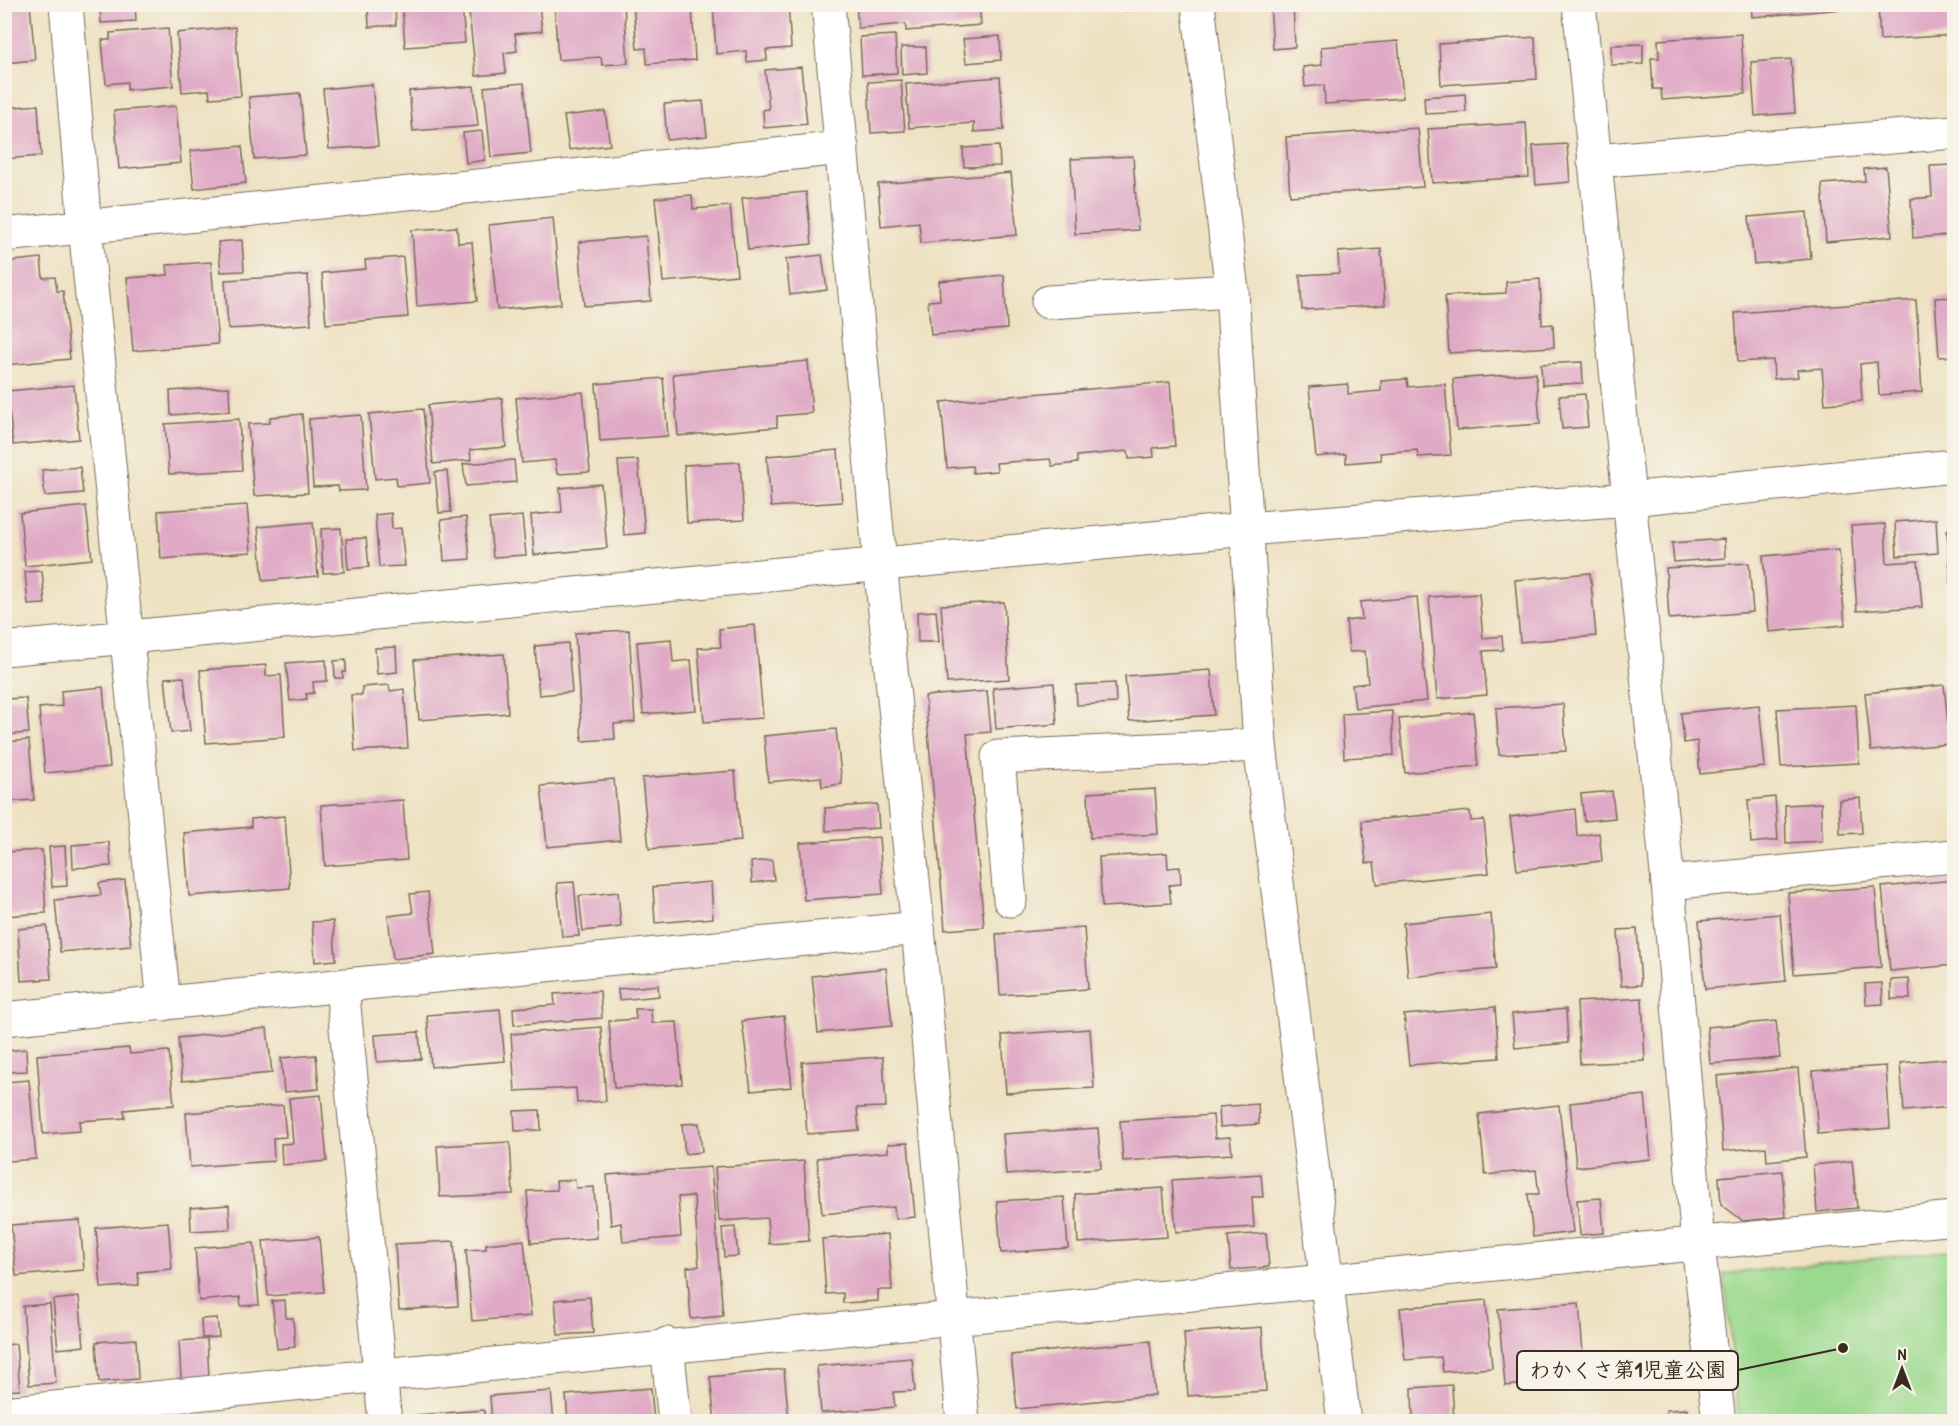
<svg xmlns="http://www.w3.org/2000/svg" width="1959" height="1426" font-family="'Patrick Hand','Klee One',sans-serif">
	<rect width="100%" height="100%" fill="#f7f3e8"/>
	<filter id="ink" filterUnits="userSpaceOnUse"><feTurbulence type="fractalNoise" baseFrequency=".0167" numOctaves="2"/><feDisplacementMap in="SourceGraphic" scale="12" xChannelSelector="R" yChannelSelector="G"/><feConvolveMatrix kernelMatrix="1 2 1 2 8 2 1 2 1" color-interpolation-filters="sRGB"/></filter>
	<filter id="wash" filterUnits="userSpaceOnUse"><feTurbulence type="fractalNoise" baseFrequency=".008" numOctaves="4" result="noise"/><feDisplacementMap in="SourceGraphic" scale="24" xChannelSelector="R" yChannelSelector="G"/><feGaussianBlur stdDeviation="1.35" result="paint"/><feColorMatrix in="noise" values="0 0 0 0 0 0 0 0 0 0 0 0 0 0 0 0 0 1.4 0 .05"/><feComposite in="paint" operator="in"/></filter>
	<g filter="url(#wash)">
		<rect width="100%" height="100%" fill="#eee2c3"/>
		<path fill="#9bd98e" stroke="#6b8256" stroke-width="1.5" d="M1954,1250v171h-215l-15,-147z"/>
		<g id="blocks">
			<g fill="#e0aac6">
				<path d="M4,4h26l5,56 -31,3z"/>
				<path d="M100,4h35l1,17 -35,2z"/>
				<path d="M402,4h60l3,39 -60,4z"/>
				<path d="M468,4h71l3,27 -27,3 2,17 -13,2 2,20 -30,3z"/>
				<path d="M554,4h70l4,59 -26,2 -1,-8 -43,3z"/>
				<path d="M633,4h59l3,56 -48,4 -1,-16 -9,1z"/>
				<path d="M713,4h75l3,44 -25,2 1,10 -20,2 -1,-11 -30,3z"/>
				<path d="M856,4h123l2,21 -75,6v-7l-48,4z"/>
				<path d="M1125,4h20v5l-20,2z"/>
				<path d="M1270,4h23l2,43 -22,2z"/>
				<path d="M1751,4h116v3l-115,10z"/>
				<path d="M1878,4h76v31l-74,5z"/>
				<path d="M395,7l1,18 -27,2 -1,-19z"/>
				<path d="M235,27l6,69 -31,2 -1,-8 -27,2 -5,-59z"/>
				<path d="M168,28l5,58 -46,4v-8l-21,2 -4,-44h8v-7z"/>
				<path d="M1741,34l4,60 -83,6 -1,-11h-8l-2,-31h8l-1,-18z"/>
				<path d="M895,35l2,38 -35,2 -2,-38z"/>
				<path d="M1000,36l1,24 -35,3 -3,-24z"/>
				<path d="M1535,37l2,42 -96,6 -2,-41z"/>
				<path d="M1398,41l5,57 -78,6 -1,-19 -19,2 -2,-20 19,-2 -1,-18z"/>
				<path d="M1643,44v20l-32,1v-20z"/>
				<path d="M901,47h25l1,26 -25,2z"/>
				<path d="M1791,59l4,54 -40,3 -4,-54z"/>
				<path d="M801,67l6,57 -43,4 -1,-18 6,-1 -4,-39z"/>
				<path d="M1000,77l4,53 -30,2v-9l-65,5 -3,-44z"/>
				<path d="M901,80l4,51 -34,2 -3,-51z"/>
				<path d="M524,83l7,70 -40,4 -7,-70z"/>
				<path d="M372,84l6,62 -49,3 -6,-60z"/>
				<path d="M474,86l4,40 -65,5 -4,-40z"/>
				<path d="M300,93l6,62 -52,4 -5,-62z"/>
				<path d="M1465,94l1,18 -41,2 -1,-17z"/>
				<path d="M703,101l4,35 -40,4 -3,-36z"/>
				<path d="M38,105l3,51 -37,3v-51z"/>
				<path d="M176,106l5,57 -62,6 -5,-58z"/>
				<path d="M605,111l5,34 -41,5 -5,-34z"/>
				<path d="M1526,123l3,54 -97,6 -4,-54z"/>
				<path d="M1418,128l5,59 -133,9 -4,-59z"/>
				<path d="M482,131l3,29 -19,3 -3,-30z"/>
				<path d="M1567,144l3,38 -34,3 -3,-39z"/>
				<path d="M242,146l4,37 -52,6 -4,-38z"/>
				<path d="M999,146l1,20 -36,1 -1,-19z"/>
				<path d="M1133,156l5,74 -63,4 -4,-75z"/>
				<path d="M1954,165v70l-41,3 -2,-39 21,-2 -2,-31z"/>
				<path d="M1886,167l6,69 -66,6 -4,-58 43,-3 -1,-12z"/>
				<path d="M1011,173l6,62 -96,8 -2,-21 -38,4 -3,-42z"/>
				<path d="M806,192l6,52 -64,6 -6,-52z"/>
				<path d="M692,195l1,14 37,-3 7,69 -74,7 -8,-84z"/>
				<path d="M1807,212l4,47 -57,5 -5,-47z"/>
				<path d="M553,218l8,86 -64,6 -8,-85z"/>
				<path d="M457,227l1,16 14,-1 5,59 -60,5 -5,-76z"/>
				<path d="M646,236l5,65 -67,5 -5,-64z"/>
				<path d="M242,240l2,31 -23,1 -3,-30z"/>
				<path d="M1381,249l4,56 -83,5 -2,-35 39,-2 -1,-21z"/>
				<path d="M822,255l5,35 -37,5 -4,-36z"/>
				<path d="M403,257l5,60 -82,7 -4,-51 44,-4 -1,-9z"/>
				<path d="M41,258l2,20 12,-1 2,14h6l7,68 -64,6 -1,-103z"/>
				<path d="M211,262l7,82 -85,7 -6,-73 41,-3 -1,-10z"/>
				<path d="M308,275l3,49 -83,5 -3,-49z"/>
				<path d="M1004,275l3,54 -76,6 -3,-34 12,-1 -1,-19z"/>
				<path d="M1540,279l2,46 11,-1 1,23 -105,6 -4,-57 61,-3v-11z"/>
				<path d="M1954,297v59l-15,1 -4,-59z"/>
				<path d="M1916,300l6,92 -43,3 -2,-33 -17,2 2,37 -37,3 -3,-36 -25,2 1,7 -24,2 -1,-19 -35,2 -3,-49z"/>
				<path d="M808,361l4,52 -35,3v11l-99,9 -5,-62z"/>
				<path d="M1582,362l1,21 -41,2 -1,-21z"/>
				<path d="M1536,373l4,51 -83,6 -4,-51z"/>
				<path d="M663,378l5,58 -68,5 -4,-57z"/>
				<path d="M1407,379l1,8 37,-3 6,71 -33,2 -1,-7 -37,3 1,7 -35,3v-9l-30,3 -7,-70 39,-3v10l33,-3v-10z"/>
				<path d="M1170,382l5,64 -22,2 1,9 -25,2 -1,-8 -51,5v7l-25,3 -2,-7 -54,4 1,8 -24,2 -1,-7 -25,2 -6,-66z"/>
				<path d="M74,385l5,54 -66,6 -6,-54z"/>
				<path d="M229,387l1,24 -59,4 -1,-24z"/>
				<path d="M583,392l7,80 -33,2 -2,-14 -33,3 -6,-65z"/>
				<path d="M1585,394l3,33 -26,2 -3,-33z"/>
				<path d="M502,398l4,49 -36,3 1,10 -38,4 -5,-59z"/>
				<path d="M423,409l7,74 -33,3 -1,-9 -21,2 -6,-65z"/>
				<path d="M302,414l6,79 -54,3 -6,-72 22,-1v-6z"/>
				<path d="M361,415l5,75 -27,1 -1,-5 -25,1 -4,-68z"/>
				<path d="M239,419l3,51 -73,4 -4,-50z"/>
				<path d="M838,450l4,52 -71,5 -4,-51z"/>
				<path d="M514,460l2,22 -50,4 -3,-22z"/>
				<path d="M638,460l7,73 -21,2 -6,-74z"/>
				<path d="M740,462l4,58 -57,3 -3,-58z"/>
				<path d="M80,467l3,26 -38,3 -3,-26z"/>
				<path d="M447,471l4,41 -12,1 -4,-41z"/>
				<path d="M601,484l6,64 -73,7 -3,-40 31,-3 -2,-24z"/>
				<path d="M4,495l5,25 -5,1z"/>
				<path d="M247,505l4,47 -90,7 -3,-48z"/>
				<path d="M86,506l6,53 -67,7 -5,-53z"/>
				<path d="M391,513l1,16 9,-1 4,38 -26,1 -4,-52z"/>
				<path d="M522,516l4,39 -33,2 -4,-38z"/>
				<path d="M466,517l4,42 -26,2 -3,-41z"/>
				<path d="M1936,519l2,34 -41,3 -2,-34z"/>
				<path d="M313,522l5,54 -55,5 -5,-54z"/>
				<path d="M1885,524l2,39 31,-2 4,46 -65,4 -6,-85z"/>
				<path d="M341,528l3,44 -21,1 -2,-44z"/>
				<path d="M1947,530h7v82h-1z"/>
				<path d="M366,538l3,29 -21,2 -2,-30z"/>
				<path d="M1724,539l1,19 -51,4 -2,-19z"/>
				<path d="M1839,550l6,75 -76,7 -6,-76z"/>
				<path d="M1749,563l4,49 -84,7 -3,-51z"/>
				<path d="M42,571l3,33 -17,1 -3,-33z"/>
				<path d="M1590,573l6,63 -76,6 -5,-62z"/>
				<path d="M1479,594l4,44 19,-2 1,14 -20,1 4,44 -50,4 -8,-102z"/>
				<path d="M1417,597l10,104 -72,7 -3,-23 16,-2 -3,-32 -16,1 -3,-31 16,-2 -2,-17z"/>
				<path d="M1004,602l5,77 -62,4 -6,-78z"/>
				<path d="M936,611l3,31h-21l-1,-30z"/>
				<path d="M755,625l8,93 -59,4 -6,-74 23,-1 -2,-18z"/>
				<path d="M629,630l6,92 -21,2 1,15 -33,2 -7,-108z"/>
				<path d="M671,639l2,23 18,-2 5,50 -53,4 -6,-72z"/>
				<path d="M568,643l4,49 -33,3 -4,-49z"/>
				<path d="M396,647l1,25 -20,2 -2,-26z"/>
				<path d="M504,654l4,59 -89,7 -5,-60z"/>
				<path d="M326,660l1,21 -14,1 1,11 -8,1 1,5 -17,2 -4,-38z"/>
				<path d="M346,660v12h-3v6h-8l-1,-17z"/>
				<path d="M266,665v11l15,-1 4,62 -79,6 -6,-73z"/>
				<path d="M1211,670l3,45 -85,6 -4,-45z"/>
				<path d="M184,677l6,54 -19,2 -6,-55z"/>
				<path d="M1054,683l3,41 -61,5 -3,-41z"/>
				<path d="M1115,683l1,20 -39,2 -1,-20z"/>
				<path d="M389,685l1,6 14,-2 4,59 -53,3 -4,-56h11v-8z"/>
				<path d="M1944,685l6,59 -79,7 -6,-58z"/>
				<path d="M103,687l7,80 -65,6 -6,-65 23,-2 -1,-15z"/>
				<path d="M987,691l4,41 -24,2 17,193 -39,3 -20,-234z"/>
				<path d="M26,698l3,35 -25,2v-36z"/>
				<path d="M1563,704l3,47 -67,4 -3,-47z"/>
				<path d="M1759,705l6,62 -65,7 -3,-33 -13,2 -3,-30z"/>
				<path d="M1856,705l3,58 -78,4 -4,-58z"/>
				<path d="M1392,711l2,44 -50,3 -2,-44z"/>
				<path d="M1473,712l5,54 -73,7 -6,-54z"/>
				<path d="M836,729l6,55 -20,3 -1,-10 -53,5 -4,-46z"/>
				<path d="M29,740l5,60 -30,2v-60z"/>
				<path d="M735,771l6,70 -92,8 -7,-71z"/>
				<path d="M614,779l6,61 -73,7 -6,-61z"/>
				<path d="M1155,789l3,45 -68,4 -2,-45z"/>
				<path d="M1612,791l3,27 -31,3 -3,-27z"/>
				<path d="M1775,797l3,43 -27,3 -3,-43z"/>
				<path d="M1860,798l2,35 -22,1 -1,-34z"/>
				<path d="M403,800l4,60 -82,6 -4,-61z"/>
				<path d="M1821,803l1,38 -36,2 -1,-38z"/>
				<path d="M877,804l2,24 -53,3 -1,-23z"/>
				<path d="M1575,809l2,27 22,-3 3,28 -85,9 -7,-53z"/>
				<path d="M1470,811l1,10 13,-1 5,53 -112,11 -3,-21h-8l-4,-42z"/>
				<path d="M285,816l5,72 -101,8 -5,-63 67,-6v-8z"/>
				<path d="M879,837l4,57 -79,6 -4,-57z"/>
				<path d="M109,842l2,24 -38,2 -1,-23z"/>
				<path d="M65,846l2,40 -15,1 -3,-40z"/>
				<path d="M42,850l4,63 -42,3v-64z"/>
				<path d="M1167,853l1,15 12,-1 1,17 -12,1 2,18 -69,4 -3,-50z"/>
				<path d="M772,860l2,20 -22,3 -1,-21z"/>
				<path d="M125,880l6,66 -71,6 -5,-52 46,-5 -2,-12z"/>
				<path d="M1954,880v85l-64,6 -8,-84z"/>
				<path d="M574,882l5,54 -17,1 -5,-54z"/>
				<path d="M711,882l2,36 -58,5 -2,-36z"/>
				<path d="M1875,887l6,80 -87,7 -6,-81z"/>
				<path d="M428,892l7,62 -42,5 -5,-43 25,-3 -3,-19z"/>
				<path d="M618,892l3,35 -38,4 -4,-35z"/>
				<path d="M1491,914l5,55 -88,8 -5,-54z"/>
				<path d="M1780,914l6,67 -81,8 -6,-68z"/>
				<path d="M333,921l3,39 -21,2 -3,-40z"/>
				<path d="M47,926l4,53 -30,2 -3,-52z"/>
				<path d="M1084,927l4,62 -88,6 -4,-61z"/>
				<path d="M1637,929l4,56 -20,1 -3,-56z"/>
				<path d="M886,968l6,58 -74,7 -6,-57z"/>
				<path d="M1909,979l1,20h-19v-19z"/>
				<path d="M1882,983l1,21 -17,1 -1,-21z"/>
				<path d="M658,985l1,11 -40,4 -1,-11z"/>
				<path d="M600,991l2,27 -88,7 -1,-17 42,-3 -1,-11z"/>
				<path d="M1642,998l3,63 -65,3 -3,-62z"/>
				<path d="M1495,1007l4,51 -90,7 -5,-50z"/>
				<path d="M500,1009l5,52 -74,6 -4,-52z"/>
				<path d="M635,1009h16l1,14 25,-1 5,62 -68,4 -5,-67 27,-2z"/>
				<path d="M1566,1009l2,34 -53,5 -3,-34z"/>
				<path d="M784,1016l8,71 -41,4 -9,-70z"/>
				<path d="M1776,1021l4,37 -70,6 -3,-37z"/>
				<path d="M601,1027l5,74 -29,2 -1,-15 -61,3 -4,-57z"/>
				<path d="M267,1028l5,45 -90,8 -4,-43z"/>
				<path d="M1090,1029l4,59 -88,5 -4,-58z"/>
				<path d="M419,1032l2,27 -44,3 -2,-27z"/>
				<path d="M129,1048l1,6 39,-3 5,54 -50,5 1,8 -46,3 1,10 -37,3 -6,-79z"/>
				<path d="M26,1049l1,22 -22,1v-21z"/>
				<path d="M316,1055l3,34 -35,3 -3,-34z"/>
				<path d="M883,1057l3,50 -29,1 2,22 -52,4 -5,-72z"/>
				<path d="M1954,1058v49l-50,4 -4,-48z"/>
				<path d="M1886,1066l4,62 -72,6 -5,-63z"/>
				<path d="M1798,1068l8,89 -39,4 -1,-14 -43,4 -6,-75z"/>
				<path d="M29,1080l7,79 -27,2 -2,-23h-3v-56z"/>
				<path d="M321,1095l6,66 -45,4 -1,-21 12,-1 -4,-45z"/>
				<path d="M1645,1095l6,64 -75,8 -6,-64z"/>
				<path d="M1258,1104l1,20 -39,3 -1,-20z"/>
				<path d="M283,1105l3,32 -13,1 1,23 -84,6 -4,-54z"/>
				<path d="M1559,1105l14,127 -40,5 -5,-43h11l-3,-24 -51,5 -6,-61z"/>
				<path d="M540,1110l1,20 -26,1 -1,-20z"/>
				<path d="M1213,1115l2,23 15,-1 2,17 -109,7 -3,-40z"/>
				<path d="M699,1123l3,29 -17,2 -3,-30z"/>
				<path d="M1098,1128l3,40 -95,7 -3,-41z"/>
				<path d="M510,1142l3,52 -73,3 -3,-51z"/>
				<path d="M908,1143l7,74 -20,2 -1,-12 -72,7 -5,-56 71,-6v-8z"/>
				<path d="M804,1161l5,80 -40,3 -2,-26 -48,3 -4,-54z"/>
				<path d="M1852,1161l5,47 -40,4 -4,-47z"/>
				<path d="M711,1167l12,149 -32,3 -4,-52 12,-1 -5,-70 -16,1 3,40 -58,5 -2,-19 -10,2 -4,-50z"/>
				<path d="M1782,1171l4,46 -43,4 -22,-17 -2,-27z"/>
				<path d="M1261,1174l2,23h-11l2,30 -78,5 -4,-52z"/>
				<path d="M575,1180l1,8 18,-1 3,51 -66,5 -4,-52 30,-1 -1,-9z"/>
				<path d="M1163,1188l4,49 -89,6 -3,-49z"/>
				<path d="M1064,1197l4,51 -67,5 -4,-52z"/>
				<path d="M1601,1198l3,35 -24,2 -3,-35z"/>
				<path d="M229,1205l1,24 -39,2 -1,-23z"/>
				<path d="M80,1220l4,50 -68,6 -5,-51z"/>
				<path d="M168,1222l4,47 -34,3 1,13 -38,3 -5,-60z"/>
				<path d="M735,1227l3,29 -14,1 -2,-29z"/>
				<path d="M1266,1233l3,34 -38,3 -3,-34z"/>
				<path d="M888,1234l4,56h-14v11l-35,2v-10l-17,1 -4,-55z"/>
				<path d="M319,1237l5,55 -56,4 -5,-55z"/>
				<path d="M524,1240l7,76 -59,5 -6,-71 20,-1v-5z"/>
				<path d="M454,1241l4,65 -59,4 -4,-66z"/>
				<path d="M254,1243l5,62 -18,1 -1,-9 -41,4 -4,-53z"/>
				<path d="M4,1277l6,35h-6z"/>
				<path d="M79,1297l5,49 -26,3 -5,-49z"/>
				<path d="M590,1297l3,36 -35,2 -3,-35z"/>
				<path d="M285,1300l1,18h7l2,29 -18,2 -5,-48z"/>
				<path d="M1486,1300l6,68 -49,4 -2,-15 -36,3 -5,-52z"/>
				<path d="M1579,1303l6,76 -80,7 -7,-77z"/>
				<path d="M50,1304l6,79 -27,2 -6,-79z"/>
				<path d="M217,1318l2,19 -17,1 -1,-19z"/>
				<path d="M1262,1327l4,64 -78,5 -4,-63z"/>
				<path d="M136,1339l2,40 -39,3 -3,-40z"/>
				<path d="M207,1339l2,38 -28,2 -2,-38z"/>
				<path d="M1150,1341l5,54 -138,14 -6,-54z"/>
				<path d="M16,1344l4,46 -16,1v-46z"/>
				<path d="M912,1358l3,33 -22,1 2,15 -74,6 -4,-47z"/>
				<path d="M784,1369l5,53h-74l-5,-45z"/>
				<path d="M1452,1385l2,37h-41l-1,-34z"/>
				<path d="M651,1388l3,34h-86l-2,-27z"/>
				<path d="M551,1391l3,31h-62l-2,-26z"/>
				<path d="M1687,1409l1,13h-22v-12z"/>
				<path d="M484,1410l1,12h-69v-7z"/>
			</g>
		</g>
	</g>
	<g filter="url(#ink)">
		<use href="#blocks" fill-opacity="0" stroke="#7a6a58" stroke-width="1.5"/>
		<g fill="none" stroke-linecap="round" stroke-linejoin="round">
			<defs>
				<g id="minor">
					<path d="M66,4l19,223 79,777"/>
					<path d="M828,4l52,559 38,365 45,494"/>
					<path d="M1198,4l34,287 28,454 84,677"/>
					<path d="M1579,4l89,879 30,362 21,177"/>
					<path d="M1594,161l360,-29"/>
					<path d="M4,235l838,-87"/>
					<path d="M1048,302l184,-11"/>
					<path d="M4,649l1242,-120 383,-30 325,-33"/>
					<path d="M1668,883l286,-27"/>
					<path d="M1010,900l-12,-143 262,-12"/>
					<path d="M342,987l43,435"/>
					<path d="M4,1019l914,-91"/>
					<path d="M667,1344l8,78"/>
					<path d="M4,1413c650,-69 1301,-127 1950,-195"/>
				</g>
			</defs>
			<use href="#minor" stroke="#7a6a58" stroke-width="35"/>
			<use href="#minor" stroke="#fff" stroke-width="33"/>
		</g>
	</g>
	<path fill="none" stroke="#3b2a1e" stroke-width="2" d="M1843 1348L1738 1370"/>
	<circle fill="#3b2a1e" stroke="#f7f3e8" stroke-width="2" cx="1843" cy="1348" r="6"/>
	<rect fill="#f7f3e8" stroke="#3b2a1e" stroke-width="2" x="1517" y="1351" width="221" height="39" rx="6"/>
	<g font-size="21" text-anchor="middle" font-weight="bold" fill="#3b2a1e">
		<text x="1628" y="1377">わかくさ第1児童公園</text>
	</g>
	<rect width="1959" height="1426" fill="none" stroke="#f7f3e8" stroke-width="24"/>
	<g transform="translate(1902 1369)" stroke="#f7f3e8" stroke-width="4.5" paint-order="stroke">
	<path d="M0-4.5L10 22L0 15L-10 22Z" fill="#3b2a1e"/>
	<text y="-9" font-size="16" font-weight="bold" text-anchor="middle" fill="#3b2a1e">N</text>
	</g>
</svg>
